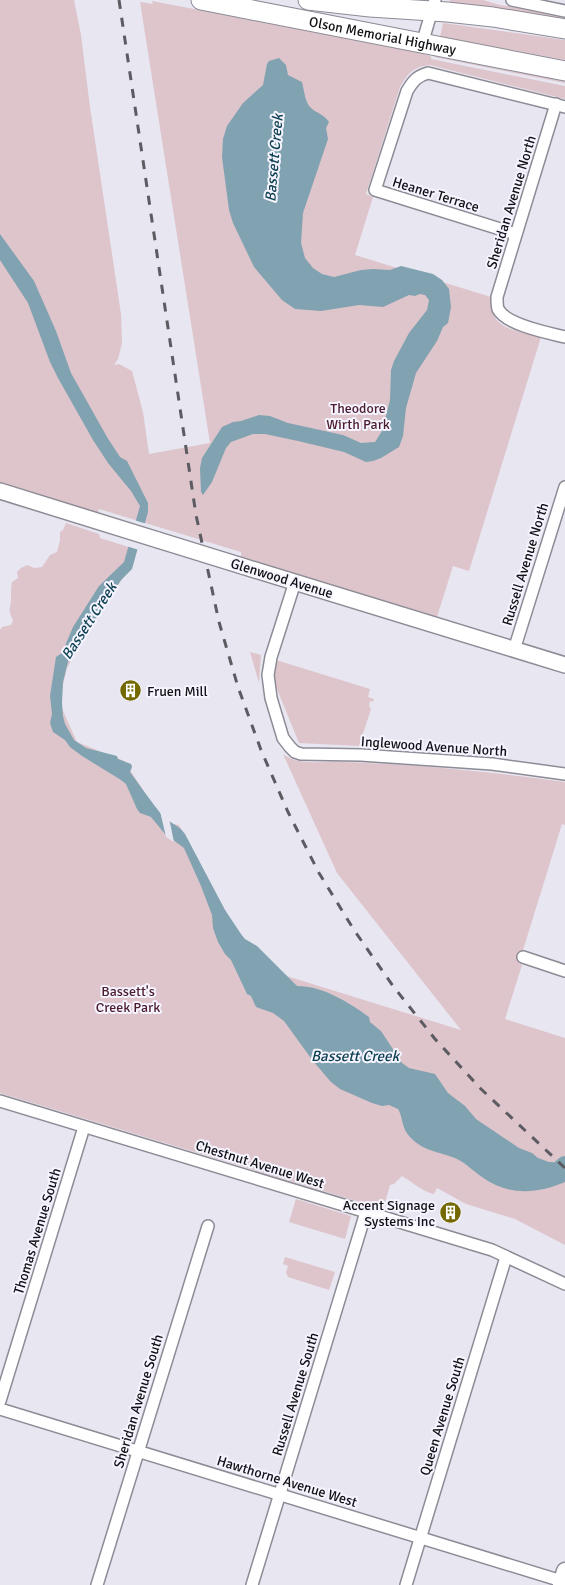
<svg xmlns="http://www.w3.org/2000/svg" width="565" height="1585" font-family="Signika,sans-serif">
	<rect width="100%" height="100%" fill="#e8e6f1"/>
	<g fill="#ddc5cb">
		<path d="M0,0h74l7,35 9,72 31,207 1,29 -4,16 -4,6 5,-1 13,7 11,41 6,42 61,-11 -70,-441 13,2 -1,-3 249,47 30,8v3l134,27v13l-135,-34c-17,2 -22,8 -30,22l-34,107 7,3 -18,58 136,42c-2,33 24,33 50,40l-72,234 -16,-5 -16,51 -196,-60v-5l-142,-43 -1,4 -98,-30z"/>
		<path d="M449,0h34l17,5 65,9v5l-113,-16z"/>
		<path d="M443,23l122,17v20l-125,-23z"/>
		<path d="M434,56l131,25v2l-131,-26z"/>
		<path d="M66,523l33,11 1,4 35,11 -5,19 -29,42 -34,58 -8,34 18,40 47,19 41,62 14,2 64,118 37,31 181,56 -124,-157 -54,-119c15,12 40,7 59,8 74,2 149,10 223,20v43l-3,-1 -43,139 3,2 -17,54 60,19v207l-50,-26 -49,-15 -29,-16 -3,6c-13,-3 -20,-11 -32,-18l-8,8 -4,1 -7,24 -383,-116v-463l2,-3 9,-2 2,-5c-6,-11 -2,-11 -2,-21 0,-6 0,-10 1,-17l6,-4 -1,-6 4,-4 6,-3 7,3 8,-1 8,-12 7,-3 3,-12v-8l3,-2z"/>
		<path d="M250,652l11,3 -2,28z"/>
		<path d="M276,660l94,29 -2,8 6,2 -1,3 -3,-1 -1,5 2,3 -12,37 -60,-3 -24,-59 -1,-9z"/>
		<path d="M296,1199l55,17 -6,23 -56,-17z"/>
		<path d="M285,1257l50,15 -6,18 -41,-13 -2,-4 2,-7 -5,-2z"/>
	</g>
	<g fill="#80a2b1">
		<path d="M279,58l7,7 2,10 14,7c2,8 3,18 7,24 7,8 13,6 20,16l-3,6 2,11 -25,74 -2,30 4,15 8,10 9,6 12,3 27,-7 12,-1 17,1 11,-4 32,8 9,6 7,9 2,18 -3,16 -5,4 -6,14 -21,32 -10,35 -3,28 -4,11 -18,11 -8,3 -7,1 -22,-10 -46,-11 -33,-7h-12l-22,8 -5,6 -14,34 -9,13 -2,-3 -1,-24 2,-10 20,-31 11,-5 8,-1 18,-6 11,1 18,7 55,12 18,8 14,-1 7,-11 8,-31 1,-30 3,-9 15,-28 18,-23 2,-10 -4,-5 -5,-1 -5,2 -6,-1 -26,12 -24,-2 -38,6 -26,-2 -13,-9 -28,-33 -21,-44 -4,-13 -7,-53 1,-18 4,-13 16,-23 20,-18 4,-21 2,-3z"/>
		<path d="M0,234l34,47 22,50 15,42 36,64 13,20 7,4 21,42v9l-16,57 -11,11 -39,59 -14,23 -5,20 -1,21 1,13 2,8 9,16 12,8 31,8 1,3 13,5 1,3 -2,5c10,14 20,28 31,42 8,9 18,11 24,20l40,76 16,24 4,5 12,7 40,40c26,0 51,16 72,31l1,5 11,9 21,32 7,5 26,6 13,19 17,13 11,13 43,29 13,5 6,5 11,4h4l12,10v10c-28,12 -57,14 -83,-5 -9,-6 -15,-13 -25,-18 -15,-7 -32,-7 -45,-20 -12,-12 -8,-20 -14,-30l-9,-4 -7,1 -10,-3 -32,-14 -9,-7 -18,-21 -29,-40 -11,-8 -17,-6 -5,-11 -4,-2 -16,-34 -6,-6 -7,-12 -5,-14 -1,-13 -11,-29 -17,-38 -19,-14 -14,-17 -11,-4 -3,-4 -11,-25 -5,-4 -39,-24 -12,-9 -5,-7 -12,-8 -3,-9 2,-9 -2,-18 6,-39 6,-4 11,-26 26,-41 25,-24 16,-56 -9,-15 -23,-28 -15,-23 -35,-62 -8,-16 -22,-59 -28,-43z"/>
	</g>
	<g fill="#e8e6f1">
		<path d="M134,520l13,4 -8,26 -13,-4z"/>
		<path d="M162,810l7,8 5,24 -8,-5 -6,-26z"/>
	</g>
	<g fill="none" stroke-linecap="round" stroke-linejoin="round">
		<path stroke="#80a2b1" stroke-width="18" d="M539,1175l16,-1 10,-9"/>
		<defs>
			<g id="minor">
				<path d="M512,0l53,11"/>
				<path d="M422,44l13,-44"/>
				<path d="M556,104l-59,193c0,4 0,9 1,12 8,16 51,24 67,28"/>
				<path d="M516,234l-141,-44 32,-99c6,-10 10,-15 21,-18l137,34"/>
				<path d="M295,582l-24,75 -3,18 3,23 12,40 7,9 5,5 6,2 60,1 131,9 73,10"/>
				<path d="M514,650l51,-163"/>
				<path d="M523,957l42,14"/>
				<path d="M0,1101l492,149 73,34"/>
				<path d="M0,1401l84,-274"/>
				<path d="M0,1409l565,173"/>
				<path d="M97,1585l111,-359"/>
				<path d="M252,1585l114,-373"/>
				<path d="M406,1585l100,-328"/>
			</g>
			<g id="tertiary">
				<path d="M0,491l158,49"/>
				<path d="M242,566l323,99"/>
			</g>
			<path id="secondary" d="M561,1585l4,-14"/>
			<g id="primary">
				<path id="s1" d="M201,0l364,71"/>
				<path d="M308,0l62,7 77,5 46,5 72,12"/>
			</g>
		</defs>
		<use href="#minor" stroke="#8d8b95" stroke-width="14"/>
		<use href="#tertiary" stroke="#8d8b95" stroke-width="18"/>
		<use href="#secondary" stroke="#8d8b95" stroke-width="19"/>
		<use href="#primary" stroke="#8d8b95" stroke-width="21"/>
		<use href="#minor" stroke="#fff" stroke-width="11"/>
		<use href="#tertiary" stroke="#fff" stroke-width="15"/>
		<use href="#secondary" stroke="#fff" stroke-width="16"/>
		<use href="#primary" stroke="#fff" stroke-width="19"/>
		<path stroke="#5c5b62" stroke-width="3" stroke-dasharray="9 9" stroke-linecap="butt" d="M119,0l77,515 23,107 19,65 23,63 27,62 31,61 35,57 39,56 42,53 46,50 84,79"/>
		<defs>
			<path id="tertiary-bridge" d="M158,540l84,26"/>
		</defs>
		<use href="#tertiary-bridge" stroke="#8d8b95" stroke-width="18" stroke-linecap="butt"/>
		<use href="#tertiary-bridge" stroke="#fff" stroke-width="15"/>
	</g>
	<defs>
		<symbol id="building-disc" viewBox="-11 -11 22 22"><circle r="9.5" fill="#746800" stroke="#f5f4ff"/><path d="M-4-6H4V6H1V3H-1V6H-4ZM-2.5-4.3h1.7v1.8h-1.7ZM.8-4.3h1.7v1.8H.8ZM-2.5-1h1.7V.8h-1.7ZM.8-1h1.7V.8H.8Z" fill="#fff"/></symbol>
	</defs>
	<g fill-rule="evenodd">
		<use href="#building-disc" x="118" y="678" width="25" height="25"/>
		<use href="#building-disc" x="438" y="1200" width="25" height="25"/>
	</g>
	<g text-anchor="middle" stroke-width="4" stroke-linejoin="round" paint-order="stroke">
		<g font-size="14" fill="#111014" stroke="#f5f4ff">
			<text dy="5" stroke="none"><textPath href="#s1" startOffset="185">Olson Memorial Highway</textPath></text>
			<text transform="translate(436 194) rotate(17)" y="5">Heaner Terrace</text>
			<text transform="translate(511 202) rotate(-73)" y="5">Sheridan Avenue North</text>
			<text transform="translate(525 564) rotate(-73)" y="5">Russell Avenue North</text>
			<text transform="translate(282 578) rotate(17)" y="5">Glenwood Avenue</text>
			<text transform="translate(434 746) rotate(4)" y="5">Inglewood Avenue North</text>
			<text transform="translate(260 1164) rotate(17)" y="5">Chestnut Avenue West</text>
			<text transform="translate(37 1231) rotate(-73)" y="5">Thomas Avenue South</text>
			<text transform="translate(295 1394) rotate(-73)" y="5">Russell Avenue South</text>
			<text transform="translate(138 1401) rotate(-73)" y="5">Sheridan Avenue South</text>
			<text transform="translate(442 1416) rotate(-73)" y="5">Queen Avenue South</text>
			<text transform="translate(287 1481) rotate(17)" y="5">Hawthorne Avenue West</text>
		</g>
		<g font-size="14" fill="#4b1c2d" stroke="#f5f4ff">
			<text x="358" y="413">Theodore<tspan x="358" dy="16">Wirth Park</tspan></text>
			<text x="128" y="996">Bassett's<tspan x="128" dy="16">Creek Park</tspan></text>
		</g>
		<g font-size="14" fill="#111014" stroke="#f5f4ff" text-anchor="start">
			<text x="147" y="696">Fruen Mill</text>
			<text x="435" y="1210" text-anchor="end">Accent Signage<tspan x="435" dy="16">Systems Inc</tspan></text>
		</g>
		<g font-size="15" font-style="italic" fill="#0c3f50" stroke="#f5f4ff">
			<text transform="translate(274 158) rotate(-85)" y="5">Bassett Creek</text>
			<text transform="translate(89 621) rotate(-57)" y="5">Bassett Creek</text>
			<text x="355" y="1061">Bassett Creek</text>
		</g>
	</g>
</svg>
